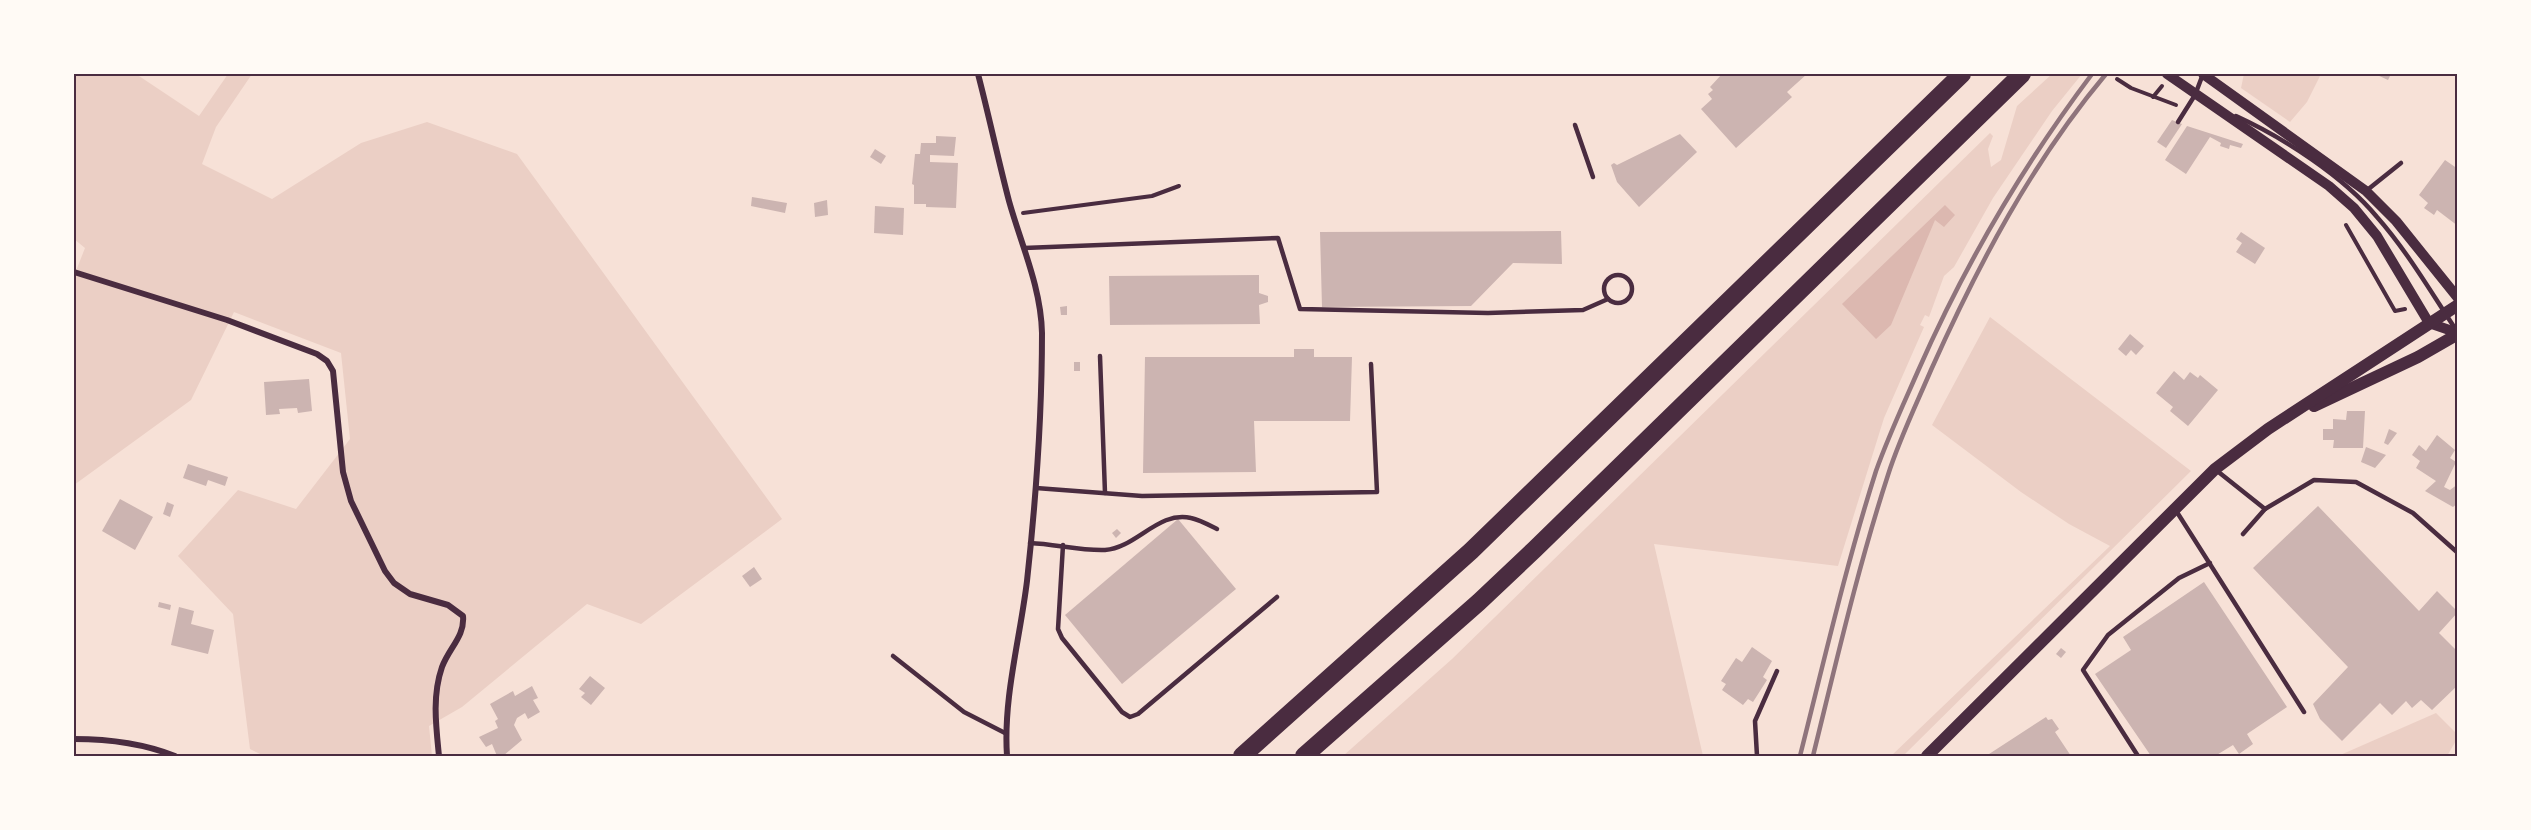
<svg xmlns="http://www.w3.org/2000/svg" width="2531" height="830" font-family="Mulish,sans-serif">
	<rect width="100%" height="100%" fill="#f7e1d7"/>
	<g fill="#ebcfc5">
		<path d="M74,74h62l63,42 29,-42h24l-36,53 -14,37 70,35 89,-56 66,-21 90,32 265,365 -141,105 -54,-20 -125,103 -33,19 3,30h-168l-14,-7 -17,-135 -55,-58 60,-66 58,19 54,-70 -9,-86 -107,-41 -43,88 -117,85v-209l11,-28 -11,-9z"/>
		<path d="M2052,74h30l-30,37 -59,87 -39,69 -10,9 -15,41 -4,-2 -5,10 4,2 -40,91 -46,148 -184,-22 49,212h-360l109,-97 538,-526 3,3 -5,13 3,18 10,-7 16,-54z"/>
		<path d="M2244,74h77l-14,28 -17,20 -49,-34z"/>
		<path d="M1990,317l201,154 -288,285h-12l219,-210 -41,-22 -48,-32 -89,-67z"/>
		<path d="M2436,713l21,21v5l-10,17h-109z"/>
	</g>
	<path fill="#dcb8b0" d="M1945,205l10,10 -11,12 -9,-7 -44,105 -15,14 -34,-35z"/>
	<g fill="#ccb4b1">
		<path d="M1722,74h85l-20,18 5,5 -56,51 -35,-39 11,-10 -4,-5 5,-4 -3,-3z"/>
		<path d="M2375,74h16l-3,6z"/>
		<path d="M2172,120l10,4 -16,24 -9,-6z"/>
		<path d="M2187,126l56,18 -2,4 -11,-3 -1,4 -9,-3 1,-3 -11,-6 -24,37 -21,-14z"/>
		<path d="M1680,134l17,18 -58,55 -22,-25 -6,-17 3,-2 3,2z"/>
		<path d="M936,136l20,1 -2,19 -24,-1v7l28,1 -2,45 -30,-1v-3h-12v-19l-2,-1 3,-30h5l1,-11h15z"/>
		<path d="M875,149l11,7 -5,8 -11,-7z"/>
		<path d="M2445,160l13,9v57l-21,-16 -3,5 -10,-7 4,-5 -9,-8z"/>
		<path d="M752,197l35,6 -2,10 -34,-7z"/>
		<path d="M827,200l1,15 -13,2 -1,-14z"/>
		<path d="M875,206l29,2 -1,27 -29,-2z"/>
		<path d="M1561,231l1,33 -49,-1 -42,43 -149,1 -2,-75z"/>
		<path d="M2241,232l24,16 -10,16 -19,-12 6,-9 -6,-4z"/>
		<path d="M1259,275v18l9,3v6l-9,3 1,19 -150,1 -1,-49z"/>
		<path d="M1067,306v9h-6l-1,-8z"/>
		<path d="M2130,334l14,12 -8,9 -5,-5 -5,6 -8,-7z"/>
		<path d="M1294,349h20v8h38l-2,64h-96l2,51 -113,1 2,-116h149z"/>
		<rect x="1074" y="362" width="6" height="9"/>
		<path d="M2174,371l10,9 6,-8 8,6 2,-3 18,15 -30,36 -18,-15 3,-4 -17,-14z"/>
		<path d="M309,379l3,32 -14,2 -1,-5 -18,1 1,5 -14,1 -2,-33z"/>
		<path d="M2347,411h18l-2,37h-30l1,-8h-11v-11h10v-10l13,1z"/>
		<path d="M2389,429l8,4 -9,12 -4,-2z"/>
		<path d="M2437,435l18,15 -5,8 6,4 -12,25 6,3 8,-6v19l-5,4 -28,-16 11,-10 -20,-13 4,-7 -8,-6 7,-10 7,6z"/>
		<path d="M2366,447l20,8 -11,13 -14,-6z"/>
		<path d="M188,464l40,13 -3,9 -17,-6 -2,6 -23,-8z"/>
		<path d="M120,499l33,18 -18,33 -33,-19z"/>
		<path d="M167,502l7,3 -4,12 -7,-3z"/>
		<path d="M2318,506l101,105 18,-20 21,21 -19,21 19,19v33l-26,25 -11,-10 -9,8 -6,-7 -14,14 -12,-12 -38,38 -22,-22 -7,-15 35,-37 -95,-99z"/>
		<path d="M1178,519l58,70 -114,95 -57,-69z"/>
		<path d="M1117,529l4,4 -5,5 -4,-5z"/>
		<path d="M754,567l8,12 -12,8 -8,-11z"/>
		<path d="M2204,582l83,125 -40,27 6,10 -14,10 -6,-9 -18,11h-64l-56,-82 36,-24 -8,-13z"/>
		<path d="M159,602l12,3 -1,5 -12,-3z"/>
		<path d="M179,607l15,4 -3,13 23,6 -6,24 -37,-9z"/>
		<path d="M1752,647l20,14 -9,16 4,3 -14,22 -5,-3 -5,6 -21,-15 4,-6 -5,-3 15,-23 6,4z"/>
		<path d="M2061,648l5,4 -5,6 -5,-4z"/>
		<path d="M590,676l15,12 -14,17 -10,-8 4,-4 -6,-4z"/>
		<path d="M532,686l6,12 -5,2 7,12 -12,7 -3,-6 -8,5 -3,7 8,15 -19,16h-6l-5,-12 -6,3 -7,-10 19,-9 -3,-7 3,-2 -8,-15 23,-13 2,5z"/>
		<path d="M2046,717l2,3 4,-1 7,10 -4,3 16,24h-85z"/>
	</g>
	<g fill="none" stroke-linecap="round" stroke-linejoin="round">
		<g stroke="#4a2c40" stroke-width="4">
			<path d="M2117,79l14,9 45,17"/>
			<path d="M2153,97l9,-11"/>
			<path d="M1023,213l129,-17 27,-10"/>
			<path d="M2346,225l49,86 10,-2"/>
		</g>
		<g stroke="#4a2c40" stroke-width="4.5">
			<path d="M2236,116c48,22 107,60 141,101 30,34 54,75 79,113"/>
			<path d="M2178,122l17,-27 8,-21"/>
			<path d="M1575,125l18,52"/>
			<path d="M2366,191l35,-28"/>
			<path d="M1024,248l254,-10 22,71 188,4 95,-3 25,-11"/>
			<circle cx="1618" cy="289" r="14"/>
			<path d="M1100,356l5,137"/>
			<path d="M2216,470l49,39 -22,25"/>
			<path d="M1036,488l106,8 235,-4 -6,-128"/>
			<path d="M2175,509l129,203"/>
			<path d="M2265,509l49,-29 42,2 57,31 45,40"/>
			<path d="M1030,543c25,1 51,8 75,7 31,-2 54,-40 86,-32 9,2 18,7 26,11"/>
			<path d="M1063,545l-5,84 4,9 60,74 8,5 8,-3 139,-117"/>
			<path d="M893,656l71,56 41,21"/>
			<path d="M1757,756l-2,-35 22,-50"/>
			<path d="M2138,756l-55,-86 25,-35 71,-57 31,-15"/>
		</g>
		<g stroke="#4a2c40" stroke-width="6">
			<path d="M978,74c11,42 20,85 31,127 12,43 32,86 33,132 0,82 -6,166 -15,248 -7,58 -24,117 -20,175"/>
			<path d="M74,272l153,48 90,34 10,7 6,10 10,101 8,29 34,70 9,12 16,11 38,11 15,11c2,20 -14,32 -21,51 -10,29 -6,59 -3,89"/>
			<path d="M74,739c35,0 68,4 101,17"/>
		</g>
		<g stroke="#4a2c40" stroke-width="10">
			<path d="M2167,74l162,112 25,22 23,28 52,87 29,10"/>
			<path d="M2203,74l163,117 30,30 62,77"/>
		</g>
		<g stroke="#4a2c40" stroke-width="12">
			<path d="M2314,406l104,-49 40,-23"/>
			<path d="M1927,756l288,-287 53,-40 190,-124"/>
		</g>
		<g stroke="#4a2c40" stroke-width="18">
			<path d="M1242,756l229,-205 491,-477"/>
			<path d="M1304,756l175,-154 55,-52 488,-476"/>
		</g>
		<g stroke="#8f747c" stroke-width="4.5">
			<path d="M1800,756c24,-95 46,-191 76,-285 12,-34 28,-68 42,-100 47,-107 104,-204 174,-297"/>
			<path d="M1813,756c23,-93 45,-189 75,-281 11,-35 28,-70 43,-105 47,-105 101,-208 175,-296"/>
		</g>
	</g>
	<rect width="2531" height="830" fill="none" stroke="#fffaf5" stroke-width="150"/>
	<rect x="75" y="75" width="2381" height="680" fill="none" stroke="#4a2c40" stroke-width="2"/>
</svg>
